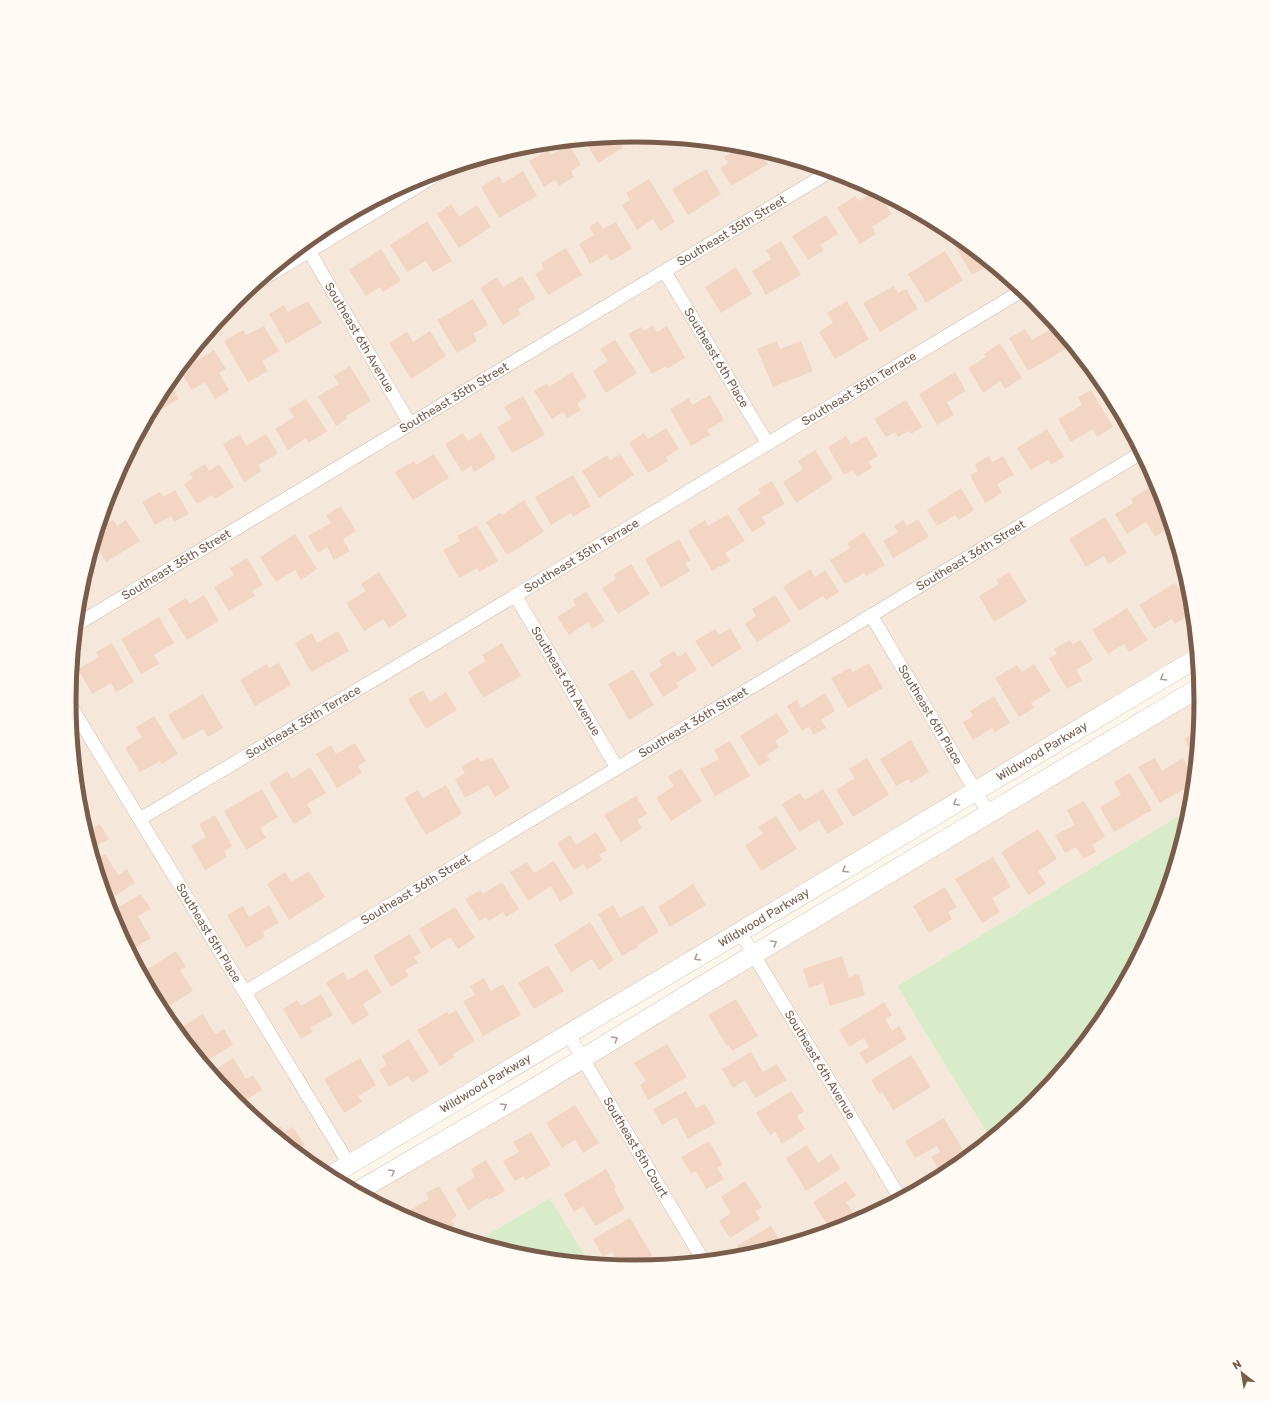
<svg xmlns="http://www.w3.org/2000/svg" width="1270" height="1401" font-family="Rubik,sans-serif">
	<rect width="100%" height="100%" fill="#fdf6ec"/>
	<g fill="#f5e8da">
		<path d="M635,135l111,10 106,33 98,52 85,70 71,86 52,98 32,106 6,59 -304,183 -547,324 -24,15 -86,-70 -71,-86 -52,-98 -32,-106 -11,-111 11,-110 32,-106 53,-98 70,-86 86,-70 98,-52 106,-33z"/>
		<path d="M1201,696l-11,113 -293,177 93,152 -41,33 -98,53 -106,32 -110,10 -46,-4 -39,-64 -73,43 -59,-18 -51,-27z"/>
	</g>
	<g fill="#d8ecc9">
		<path d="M1190,809l-32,108 -53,98 -70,86 -45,37 -93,-152z"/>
		<path d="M550,1198l39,64 -65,-6 -47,-15z"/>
	</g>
	<g fill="#f3d5c3">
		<path d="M627,135l1,3 -8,5 3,5 -25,15 -11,-19 -6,3 -4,-7z"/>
		<path d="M732,144l14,1 13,5 9,14 -37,22 -11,-18 8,-5 -4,-6 12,-7z"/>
		<path d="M569,145l12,20 -10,6 3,6 -15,9 -3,-6 -12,7 -15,-26 19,-11 3,5z"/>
		<path d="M706,169l15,25 -33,21 -16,-26z"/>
		<path d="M523,171l14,25 -38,22 -18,-31 18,-11 4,7z"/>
		<path d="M649,179l26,43 -15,9 -7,-12 -16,11 -15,-25 8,-5 -4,-7z"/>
		<path d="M876,190l16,24 -20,13 4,7 -16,10 -23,-36 18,-12 4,5z"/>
		<path d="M451,204l8,13 18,-12 14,22 -32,21 -22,-34z"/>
		<path d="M903,205l18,10 -9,6z"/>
		<path d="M826,215l12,19 -18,11 4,5 -16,10 -16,-24z"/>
		<path d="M427,221l25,40 -19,11 -7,-11 -19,11 -17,-27z"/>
		<path d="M598,221l5,8 13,-7 16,27 -22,12 -3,-7 -17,10 -11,-20 15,-9 -5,-8z"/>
		<path d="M953,233l38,31 -19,11 -23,-40z"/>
		<path d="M781,241l20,34 -35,20 -14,-24 19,-12 -5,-9z"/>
		<path d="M566,248l16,27 -34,20 -13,-21 9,-5 -3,-6z"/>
		<path d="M381,249l20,32 -18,11 -3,-5 -14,9 -17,-26z"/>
		<path d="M945,251l18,29 -37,23 -18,-29z"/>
		<path d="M736,267l16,27 -31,19 -16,-26z"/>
		<path d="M522,276l14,22 -18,11 3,5 -18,11 -23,-37 17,-11 6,10z"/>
		<path d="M894,286l4,7 8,-4 12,20 -38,23 -17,-29z"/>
		<path d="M473,299l15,26 -15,9 4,7 -20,12 -20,-33z"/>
		<path d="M308,301l14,22 -36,21 -17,-30 15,-9 4,7z"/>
		<path d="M847,301l22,38 -34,20 -16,-27 14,-9 -6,-10z"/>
		<path d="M653,325l4,7 10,-6 18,32 -18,11 -1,-3 -14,8 -24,-40 13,-7 3,4z"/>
		<path d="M264,326l15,25 -17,10 6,10 -20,11 -24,-41 19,-11 3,5z"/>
		<path d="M1054,327l12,22 -38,22 -19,-33 16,-9 7,11z"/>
		<path d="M430,331l16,25 -35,23 -22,-36 18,-11 6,10z"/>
		<path d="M615,340l22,33 -31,20 -13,-22 15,-10 -8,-12z"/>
		<path d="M777,341l3,8 21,-8 12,30 -40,16 -16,-38z"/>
		<path d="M1000,343l22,35 -17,11 -5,-8 -17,12 -15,-25 18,-11 -2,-3z"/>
		<path d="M214,350l12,19 -7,4 10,17 -14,9 -10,-17 -13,8 -12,-19z"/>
		<path d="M350,366l21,35 -25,15 1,3 -11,7 -18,-30 21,-12 -5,-8z"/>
		<path d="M572,372l15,25 -10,6 4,7 -14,8 -3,-6 -12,7 -18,-28 13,-8 2,4z"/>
		<path d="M955,372l11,19 -19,11 7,13 -17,10 -18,-31z"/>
		<path d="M169,381l10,18 -31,18 17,-31z"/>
		<path d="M1107,388l15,29h-1l-16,-28z"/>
		<path d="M1091,390l22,37 -16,10 -4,-8 -22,13 -13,-23 24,-14 -4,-8z"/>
		<path d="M710,395l14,25 -17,10 3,5 -19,11 -21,-37 19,-11 3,7z"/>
		<path d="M523,396l22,39 -33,18 -15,-26 15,-8 -8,-12z"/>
		<path d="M306,399l21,32 -18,12 -3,-5 -18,12 -13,-21 19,-12 -5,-8z"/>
		<path d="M906,400l16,27 -11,7 -2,-3 -11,6 -3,-5 -9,5 -12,-18z"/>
		<path d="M666,428l13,21 -13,8 2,4 -20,12 -19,-30 15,-10 4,6z"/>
		<path d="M1047,429l17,28 -13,8 -3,-5 -17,10 -14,-22z"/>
		<path d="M463,433l5,8 13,-8 15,25 -22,14 -3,-6 -9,6 -17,-28z"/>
		<path d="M240,434l6,12 20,-12 12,20 -20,11 4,6 -18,11 -21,-38z"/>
		<path d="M846,436l5,8 15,-8 12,20 -10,6 4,6 -15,9 -4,-7 -9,5 -16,-28z"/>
		<path d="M815,450l18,29 -37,24 -13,-21 20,-13 -5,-8z"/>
		<path d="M434,454l15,24 -36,22 -18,-28 19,-11 2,4z"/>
		<path d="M620,454l14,21 -35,23 -17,-27 25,-16 3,5z"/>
		<path d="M989,456l3,6 11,-6 11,19 -17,9 5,9 -17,10 -15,-28 8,-4 -3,-7z"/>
		<path d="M205,464l4,7 10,-7 15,23 -19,12 -3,-4 -15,9 -13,-20 9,-6 -3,-5z"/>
		<path d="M573,475l18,31 -18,11 -2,-4 -20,12 -16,-28z"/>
		<path d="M772,481l13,23 -23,13 4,7 -14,8 -15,-24 24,-15 -3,-4z"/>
		<path d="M1150,487l18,31 3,9 -16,10 -9,-15 -19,12 -12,-20 18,-11 -2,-4z"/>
		<path d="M961,488l13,22 -15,10 -4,-5 -18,11 -10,-16z"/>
		<path d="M175,490l14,24 -15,8 -3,-6 -16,9 -13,-23 18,-10 3,5z"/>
		<path d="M524,500l20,32 -37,23 -21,-33 14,-9 2,2z"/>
		<path d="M341,506l15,25 -13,8 7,12 -16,9 -7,-13 -9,6 -10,-17 23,-13 -5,-8z"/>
		<path d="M728,514l17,27 -20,12 5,8 -18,10 -24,-40 17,-11 3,6z"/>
		<path d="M1105,517l22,36 -19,11 -4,-8 -18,11 -17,-28z"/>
		<path d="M918,519l11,18 -36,21 -10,-17 15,-9 -4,-6 9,-6 4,6z"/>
		<path d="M113,520l4,6 9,-6 14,21 -34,21 -12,-18 2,-6 6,-5 -3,-4z"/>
		<path d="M477,525l21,36 -19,11 -2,-4 -18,10 -16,-28 17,-9 -3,-5z"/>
		<path d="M864,532l21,33 -19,11 -2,-3 -19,11 -15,-24 20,-12 -3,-5z"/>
		<path d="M295,534l22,35 -16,11 -6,-10 -19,12 -16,-25z"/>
		<path d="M679,539l12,21 -6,3 5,8 -29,17 -16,-29z"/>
		<path d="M247,558l16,27 -11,6 3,5 -26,15 -15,-24 20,-12 -4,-7z"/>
		<path d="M631,564l19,30 -32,20 -16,-26 14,-9 -2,-4z"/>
		<path d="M810,569l5,8 10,-7 14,22 -13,8 -3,-4 -24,15 -16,-24z"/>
		<path d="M379,572l28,44 -18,12 -6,-9 -19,12 -18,-28 20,-12 -5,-7z"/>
		<path d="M1009,572l18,30 -33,20 -15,-26 20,-12 -3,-4z"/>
		<path d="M1175,583l17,27v3l-17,11 -3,-5 -18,10 -15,-24z"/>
		<path d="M586,592l19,29 -13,8 -4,-7 -19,13 -12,-18 19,-12 -3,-5z"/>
		<path d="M204,595l15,26 -32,19 -19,-31 18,-11 4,6z"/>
		<path d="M775,595l16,26 -34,21 -12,-18 11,-8 -4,-7z"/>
		<path d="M1127,608l21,32 -19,12 -5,-8 -16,10 -16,-24z"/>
		<path d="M159,617l15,26 -20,12 5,9 -18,10 -20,-35z"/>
		<path d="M730,628l12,20 -30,19 -17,-26 20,-12 4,6z"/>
		<path d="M338,631l11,20 -38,21 -16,-29 17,-10 5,10z"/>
		<path d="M1070,640l3,4 8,-4 12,20 -17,10 6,11 -15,8 -18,-31 8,-4 -3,-5z"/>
		<path d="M112,643l22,39 -18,10 -5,-9 -19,11 -14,-25 21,-12 -3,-5z"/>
		<path d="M502,643l19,33 -38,22 -15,-26 18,-11 -4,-6z"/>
		<path d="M674,651l4,6 8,-5 11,18 -21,13 3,4 -16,10 -14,-23 13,-9 -3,-5z"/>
		<path d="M279,663l12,22 -36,21 -15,-26 27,-16 2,4z"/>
		<path d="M869,663l14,25 -35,20 -17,-30 19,-10 3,4z"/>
		<path d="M1034,664l17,27 -20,12 3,5 -15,9 -24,-39 22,-13 5,7z"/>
		<path d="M633,670l21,35 -25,15 -21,-36z"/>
		<path d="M423,690l7,12 16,-10 11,18 -31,19 -18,-30z"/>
		<path d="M825,693l10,18 -14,9 5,8 -12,7 -5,-8 -7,4 -15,-25 10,-6 4,8z"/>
		<path d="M203,694l20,34 -15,9 -5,-8 -20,11 -15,-25z"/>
		<path d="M994,696l16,27 -15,9 -3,-4 -19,12 -10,-18 10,-6 -3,-5z"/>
		<path d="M777,713l12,19 -14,9 4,6 -12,8 3,5 -11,6 -19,-30z"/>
		<path d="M154,716l24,38 -16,10 -2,-3 -20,11 -15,-24 17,-11 -6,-10z"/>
		<path d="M1198,731l-3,26 -11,-18z"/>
		<path d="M911,740l18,32 -18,11 -2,-4 -13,7 -16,-27z"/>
		<path d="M730,741l20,35 -35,20 -15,-27 19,-10 -5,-9z"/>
		<path d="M355,743l11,18 -8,5 4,7 -25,15 -21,-34 15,-9 5,9z"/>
		<path d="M478,757l3,5 11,-5 18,31 -15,9 -7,-12 -23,13 -10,-19 10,-6 -4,-6z"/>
		<path d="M867,758l22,37 -36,22 -17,-27 19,-12 -6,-9z"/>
		<path d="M1155,758l7,13 21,-13 11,18 -1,8 -33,19 -22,-36z"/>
		<path d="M310,767l16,26 -19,11 5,9 -18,11 -25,-41 18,-12 5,8z"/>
		<path d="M681,768l21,33 -31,20 -15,-23 18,-12 -6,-9z"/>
		<path d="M1130,773l22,37 -38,22 -14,-25 21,-12 -7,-13z"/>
		<path d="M446,785l16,29 -36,21 -22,-37 14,-8 5,8z"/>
		<path d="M262,789l16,28 -18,11 6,10 -20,12 -22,-39z"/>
		<path d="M823,789l21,35 -17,10 -8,-14 -20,12 -17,-28 18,-11 5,7z"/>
		<path d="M636,796l11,18 -10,6 5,8 -21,14 -17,-27z"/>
		<path d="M1084,801l21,36 -13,8 4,7 -13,7 -7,-12 -11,6 -10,-18 20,-10 -8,-15z"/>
		<path d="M215,815l17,31 -8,5 3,6 -22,13 -14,-24 15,-9 -7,-13z"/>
		<path d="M776,816l21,33 -36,22 -16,-26 18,-11 -5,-7z"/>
		<path d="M83,822l6,8 11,-6 9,15 -18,10z"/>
		<path d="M1038,829l19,30 -19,12 8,13 -18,11 -27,-43z"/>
		<path d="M596,832l11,18 -8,5 3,5 -15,10 -4,-6 -9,6 -17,-27 13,-8 6,10z"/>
		<path d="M105,854l13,21 9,-6 8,14 -28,18 -12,-41z"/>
		<path d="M993,857l18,30 -19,11 8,14 -18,11 -27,-44z"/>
		<path d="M554,861l20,32 -14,9 -9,-16 -23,15 -18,-29 17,-10 7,11z"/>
		<path d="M309,871l16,26 -36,23 -22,-36 18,-12 6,10z"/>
		<path d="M502,882l17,27 -13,8 -3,-5 -14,9 -3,-4 -7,4 -14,-22 15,-9 3,4z"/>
		<path d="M693,884l13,21 -36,22 -12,-20z"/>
		<path d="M945,887l12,20 -9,5 4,7 -23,14 -16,-27z"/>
		<path d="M141,894l10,15 -13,7 13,22 -18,11 -7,-12 -2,2 -8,-15 2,-1 -7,-11z"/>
		<path d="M269,905l10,18 -16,9 2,5 -19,11 -19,-33 16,-9 6,11z"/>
		<path d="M613,905l7,13 23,-13 16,27 -22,13 1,2 -16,9 -24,-42z"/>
		<path d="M455,907l20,31 -17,11 -8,-12 -19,12 -12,-20z"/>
		<path d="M590,922l24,38 -15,10 -7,-11 -21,13 -17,-27z"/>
		<path d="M410,934l11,19 -7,4 4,6 -13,7 4,6 -18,11 -18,-31z"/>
		<path d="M176,951l10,16 -6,3 13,21 -26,16 -22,-36z"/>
		<path d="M842,956l7,21 10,-3 6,21 -35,11 -7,-23 -14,5 -6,-19z"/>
		<path d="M548,965l16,26 -30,18 -16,-26z"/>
		<path d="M367,969l15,23 -19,12 6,11 -16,10 -27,-42 17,-11 5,8z"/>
		<path d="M484,978l7,13 12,-7 18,31 -38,21 -20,-35 12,-6 -5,-9z"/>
		<path d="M321,994l12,21 -23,13 3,4 -12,7 -18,-30 14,-9 4,6z"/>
		<path d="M736,999l22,37 -26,15 -3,-6 -2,1 -19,-31z"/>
		<path d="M884,1002l8,13 -7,4 7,12 7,-5 8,13 -41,25 -7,-11 10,-6 -5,-9 -15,9 -10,-17z"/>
		<path d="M456,1010l19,31 -22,13 2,3 -15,9 -23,-36 30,-18 2,3z"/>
		<path d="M203,1014l12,20 9,-5 9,16 -30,18 -26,-33z"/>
		<path d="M409,1039l20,33 -17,10 -4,-6 -19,11 -10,-17 8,-5 -5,-9z"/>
		<path d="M667,1044l20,33 -39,23 -8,-15 6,-4 -12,-18z"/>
		<path d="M751,1052l12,20 14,-8 10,16 -32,18 -10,-18 -12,8 -11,-19z"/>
		<path d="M911,1055l20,32 -38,23 -11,-18 -3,2 -8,-14z"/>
		<path d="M233,1058l13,21 7,-4 9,15 -23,14 -28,-32z"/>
		<path d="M360,1058l16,27 -18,11 4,6 -18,11 -20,-34z"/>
		<path d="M686,1091l10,17 9,-4 11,19 -28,16 -12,-22 -14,8 -9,-16z"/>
		<path d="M791,1091l13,20 -7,5 8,13 -23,15 -7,-12 -5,3 -14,-22z"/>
		<path d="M575,1105l24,38 -16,10 -8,-13 -13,8 -16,-25z"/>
		<path d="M944,1118l23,39 -27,15 -9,-15 9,-5 -3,-6 -22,12 -10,-17z"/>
		<path d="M281,1126l3,6 9,-5 12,18 -10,5 -23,-19z"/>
		<path d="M531,1132l20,33 -25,15 -2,-4 -9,5 -12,-20 16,-9 -6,-10z"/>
		<path d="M709,1141l14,24 -6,3 7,11 -18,10 -10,-18 -5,3 -10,-17z"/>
		<path d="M807,1145l11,18 13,-9 10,15 -35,22 -20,-33z"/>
		<path d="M486,1160l19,31 -16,9 -1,-2 -20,12 -12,-21 19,-12 -4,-8z"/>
		<path d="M606,1169l10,18 -2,2 11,20 -30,17 -12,-20 -9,6 -10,-18z"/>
		<path d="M745,1181l17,26 -7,4 5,8 -30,19 -11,-17 12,-8 -10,-16z"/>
		<path d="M846,1181l10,15 -10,6 12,18 -7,4 -20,6 -18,-28z"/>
		<path d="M439,1186l18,30 -6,4 4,5 -10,6 -27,-8 -6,-3 -5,-8 22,-13 -3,-6z"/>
		<path d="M630,1218l22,37 -19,11 -13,-1 -8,-13 -9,5 -10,-18z"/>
		<path d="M771,1226l11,18 -39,12 -6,-10z"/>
	</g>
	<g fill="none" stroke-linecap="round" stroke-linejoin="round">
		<defs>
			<g id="street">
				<path id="s1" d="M309,251l101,173"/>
				<path id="s2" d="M665,272l103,172"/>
				<path d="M256,283l189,-113"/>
				<path id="s3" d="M515,595l102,173"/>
				<path id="s4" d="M871,615l118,199"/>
				<path id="s5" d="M76,625l755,-454"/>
				<path id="s6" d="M69,703l280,461"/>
				<path id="s7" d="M140,819l323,-192 560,-337"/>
				<path id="s8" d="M740,932l160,266"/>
				<path id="s9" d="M245,992l896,-539"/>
				<path id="s10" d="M568,1034l135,226"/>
			</g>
			<g id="secondary">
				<path id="s11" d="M330,1176l566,-337 301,-181"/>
				<path d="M358,1191l173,-101 172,-105 497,-298"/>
			</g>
		</defs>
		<use href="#street" stroke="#d1beb0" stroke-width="14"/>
		<use href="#secondary" stroke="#d6c0b0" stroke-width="20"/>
		<use href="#street" stroke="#fff" stroke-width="13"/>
		<use href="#secondary" stroke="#fff" stroke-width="19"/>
	</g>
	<defs><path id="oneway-chevron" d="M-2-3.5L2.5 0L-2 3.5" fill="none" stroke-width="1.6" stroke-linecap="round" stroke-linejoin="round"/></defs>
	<g stroke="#af9d94">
		<use href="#oneway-chevron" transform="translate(1163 678) rotate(149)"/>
		<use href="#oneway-chevron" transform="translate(956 803) rotate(149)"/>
		<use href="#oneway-chevron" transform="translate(845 870) rotate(149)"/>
		<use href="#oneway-chevron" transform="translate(774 943) rotate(-31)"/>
		<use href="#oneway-chevron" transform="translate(697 958) rotate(149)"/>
		<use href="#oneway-chevron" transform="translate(615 1039) rotate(-32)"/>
		<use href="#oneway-chevron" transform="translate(504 1106) rotate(-30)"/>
		<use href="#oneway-chevron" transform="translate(392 1172) rotate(-30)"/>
	</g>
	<g text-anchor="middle" stroke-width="3" stroke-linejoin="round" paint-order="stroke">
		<g font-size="12" fill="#7a5c4d" stroke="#fffaf3">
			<text dy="4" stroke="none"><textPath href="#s5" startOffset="765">Southeast 35th Street</textPath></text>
			<text dy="4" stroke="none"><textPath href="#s1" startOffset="100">Southeast 6th Avenue</textPath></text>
			<text dy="4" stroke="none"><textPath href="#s2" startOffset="100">Southeast 6th Place</textPath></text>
			<text dy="4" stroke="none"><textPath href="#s7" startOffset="838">Southeast 35th Terrace</textPath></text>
			<text dy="4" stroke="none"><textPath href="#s5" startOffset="441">Southeast 35th Street</textPath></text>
			<text dy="4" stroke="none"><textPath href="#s7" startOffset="514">Southeast 35th Terrace</textPath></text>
			<text dy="4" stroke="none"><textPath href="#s9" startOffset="847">Southeast 36th Street</textPath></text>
			<text dy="4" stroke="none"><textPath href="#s5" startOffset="117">Southeast 35th Street</textPath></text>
			<text dy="4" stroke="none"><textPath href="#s3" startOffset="100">Southeast 6th Avenue</textPath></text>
			<text dy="4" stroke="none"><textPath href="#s4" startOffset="116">Southeast 6th Place</textPath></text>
			<text dy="4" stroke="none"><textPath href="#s7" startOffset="190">Southeast 35th Terrace</textPath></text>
			<text dy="4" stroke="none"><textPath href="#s9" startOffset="523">Southeast 36th Street</textPath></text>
			<text dy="4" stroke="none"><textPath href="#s11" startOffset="829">Wildwood Parkway</textPath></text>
			<text dy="4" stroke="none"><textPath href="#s9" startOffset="199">Southeast 36th Street</textPath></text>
			<text dy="4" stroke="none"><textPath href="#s11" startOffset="505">Wildwood Parkway</textPath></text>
			<text dy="4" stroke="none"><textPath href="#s6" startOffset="269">Southeast 5th Place</textPath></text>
			<text dy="4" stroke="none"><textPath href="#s8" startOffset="155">Southeast 6th Avenue</textPath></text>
			<text dy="4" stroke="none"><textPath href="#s11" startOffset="181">Wildwood Parkway</textPath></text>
			<text dy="4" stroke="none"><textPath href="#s10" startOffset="132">Southeast 5th Court</textPath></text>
		</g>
	</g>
	<path d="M0 0H1270V1401H0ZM76 701a559 559 0 1 1 1118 0a559 559 0 1 1-1118 0Z" fill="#fffaf3" fill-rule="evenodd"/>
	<path fill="none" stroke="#7a5c4d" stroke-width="5" d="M76 701a559 559 0 1 1 1118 0a559 559 0 1 1-1118 0Z"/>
	<g transform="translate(1242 1373) rotate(329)" stroke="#fffaf3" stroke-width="3" paint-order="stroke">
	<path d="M0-3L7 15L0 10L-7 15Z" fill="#7a5c4d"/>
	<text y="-6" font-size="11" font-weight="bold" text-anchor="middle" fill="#7a5c4d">N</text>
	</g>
</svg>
